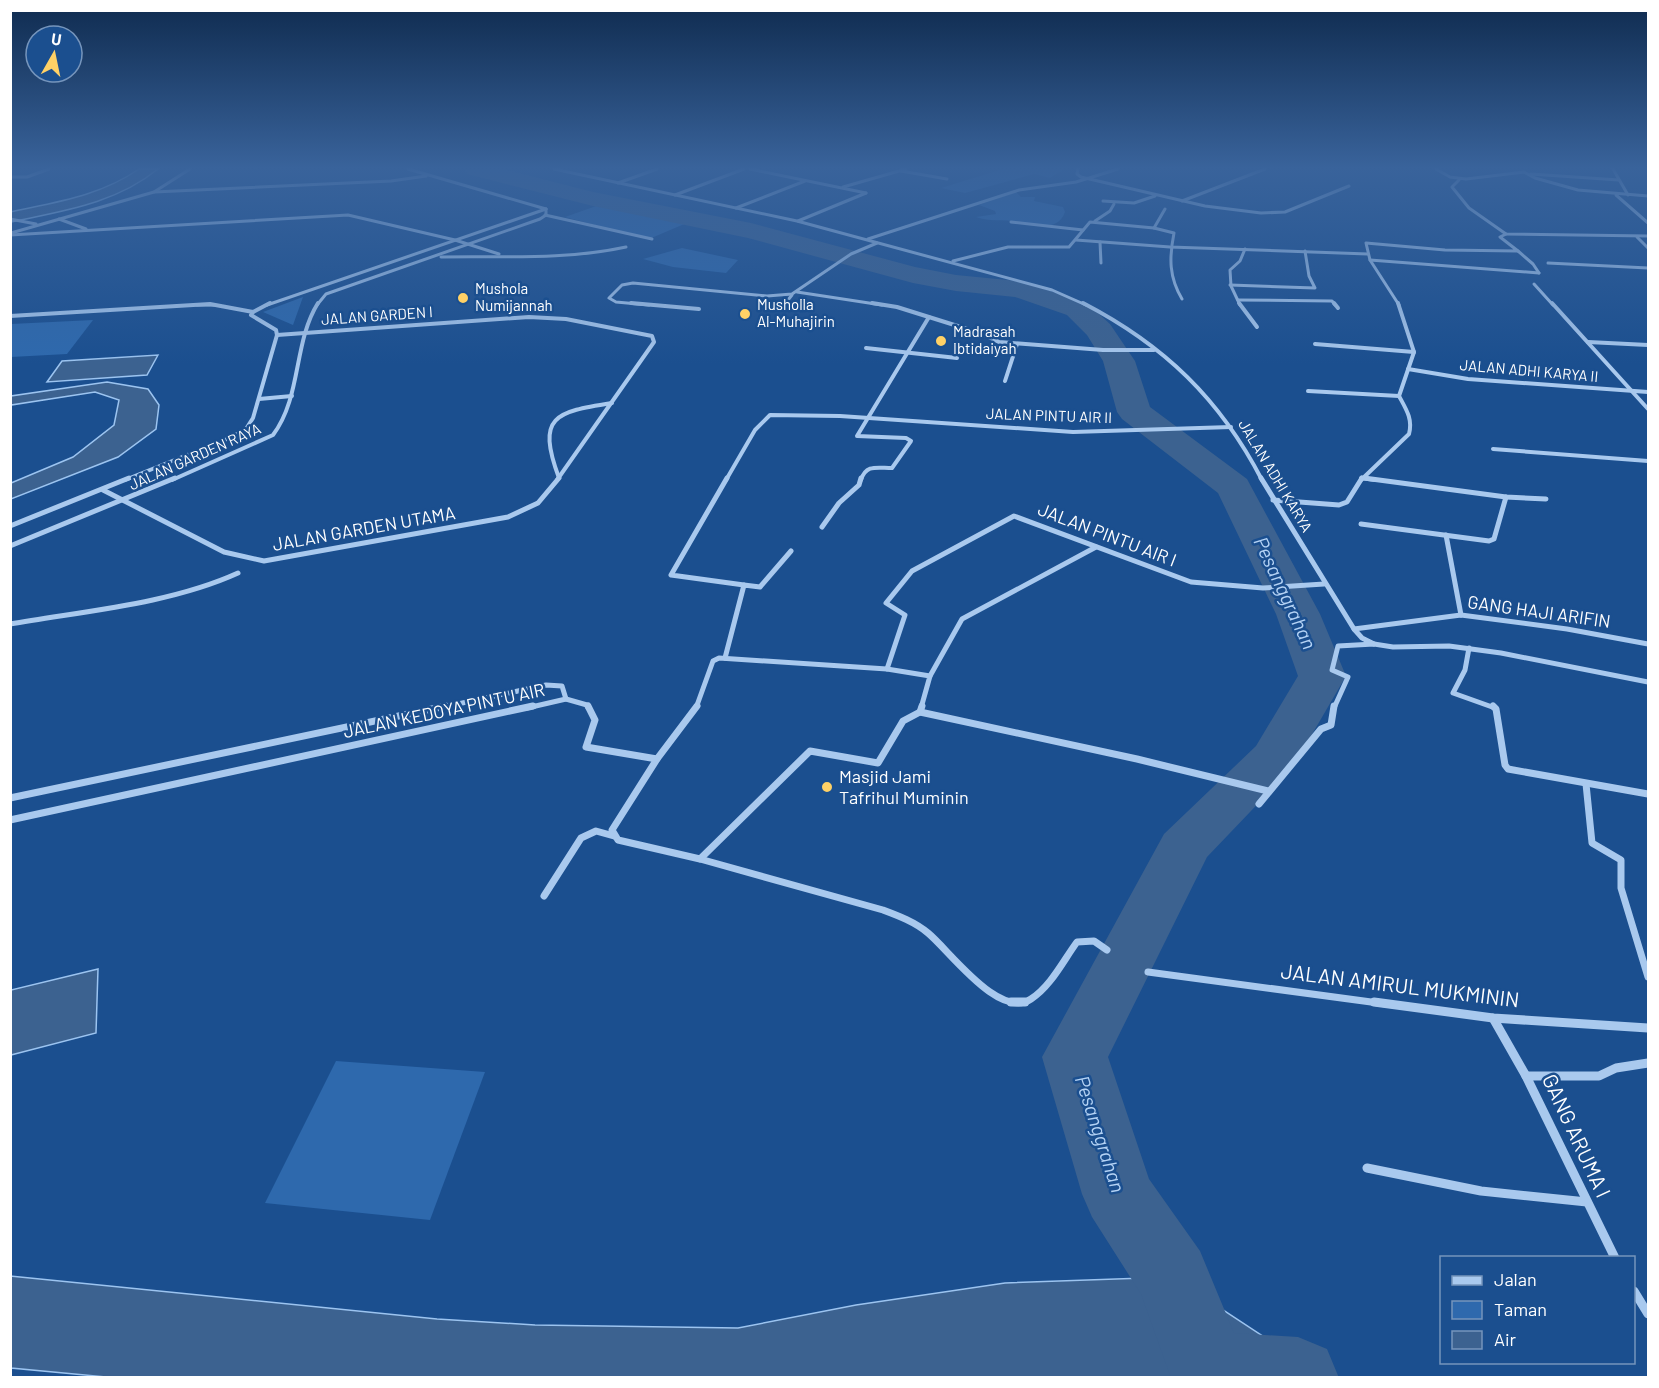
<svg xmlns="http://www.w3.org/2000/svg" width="1659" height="1388" font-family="Barlow,sans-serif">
	<rect width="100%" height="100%" fill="#1b4f8f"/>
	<g fill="#2e69ad">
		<path d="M1003,169h61l-14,9 -16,-4 -69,19 -24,-5z"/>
		<path d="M1016,192l5,5h14l-1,4 29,6 2,5c-7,20 -30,14 -46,10 -15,-3 -29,0 -43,-5l20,-3 -1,-3 -16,-6z"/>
		<path d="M602,204l87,18 -40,17 -84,-22z"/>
		<path d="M682,248l56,12 -12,13 -53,-6 -30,-8z"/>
		<path d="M303,297l-10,28 -30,-13z"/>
		<path d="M93,320l-26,34 -56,3v-33z"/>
		<path d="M336,1061l149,11 -55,148 -165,-17z"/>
	</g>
	<g fill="#3c6290" stroke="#9cc4f0" stroke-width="1.5">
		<path d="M139,169h19c-43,35 -96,42 -147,53l-1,-10c46,-10 90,-16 129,-43z"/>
		<path d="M158,355l-11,20 -100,7 15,-21z"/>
		<path d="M107,382l41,7 11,16 -3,24 -38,28 -107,42v-16l62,-26 41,-32 5,-25 -24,-8 -84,13v-9z"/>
		<path d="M98,969l-2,64 -85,22v-65z"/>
		<path d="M10,1276l427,43 98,6 203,3 118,-23 149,-22 168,-6 152,100h-1219l-95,-9z"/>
	</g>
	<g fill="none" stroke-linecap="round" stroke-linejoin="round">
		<path fill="#3c6290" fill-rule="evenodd" d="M464,169h39l90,23 158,31 164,44 41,8 63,6 68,22 23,21 25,37 15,46 97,72 73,135 26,62 -53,91 -86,90 -99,200 41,122 51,72 34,82 64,4 29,12 12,29h-168l-30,-84 -49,-77 -10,-23 -40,-137 122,-223 92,-88 42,-70 -22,-62 -58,-121 -96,-74 -5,-7 -14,-51 -16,-26 -20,-20 -52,-18 -59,-6 -43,-8 -165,-45 -155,-32 -126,-32z"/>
		<g stroke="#a9c9ee" stroke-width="3">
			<path d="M408,169l138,40"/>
			<path d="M554,169l243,52 255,69 34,15"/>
			<path d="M750,169l116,24"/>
			<path d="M1078,169l-1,5 4,3 124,29 56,7 24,-1 64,-26"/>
			<path d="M1436,169l14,8 16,2 58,-7 11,6 43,12 70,6"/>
			<path d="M1613,169l15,26"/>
			<path d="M901,171l46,8"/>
			<path d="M1531,174l88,6"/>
			<path d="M10,177h17l22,-8"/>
			<path d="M1459,180l-7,7 17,21 37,26 142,2"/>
			<path d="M618,183l39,-14"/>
			<path d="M843,187l63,-18"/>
			<path d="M154,192l237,-11 35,-5"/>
			<path d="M675,195l69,-26"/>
			<path d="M1616,195l32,28"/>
			<path d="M1103,201l31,2 21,-7"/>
			<path d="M1182,201l83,-32"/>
			<path d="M736,208l69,-27"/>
			<path d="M1165,209l-11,19 20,5c-5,25 -5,44 8,66"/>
			<path d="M545,215l107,24"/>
			<path d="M10,219l26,5"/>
			<path d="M59,219l27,10"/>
			<path d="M798,221l68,-28"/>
			<path d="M1095,221l15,-10 4,-7"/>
			<path d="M1011,222l72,8"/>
			<path d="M11,233l143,-41 36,-23"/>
			<path d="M10,235l338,-20 107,25 44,14"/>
			<path d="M1637,237l11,11"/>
			<path d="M868,239l151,-49 57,-8 42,-13"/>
			<path d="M1076,240l94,7 198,7"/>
			<path d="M1100,242l1,21"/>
			<path d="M1518,251l15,13 6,9"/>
			<path d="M441,257c62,-1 125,3 185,-10"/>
			<path d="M1370,260l169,13"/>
			<path d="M953,261l55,-14h61l21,-25 64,6"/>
			<path d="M1548,263l100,5"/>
			<path d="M1534,284l19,21"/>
			<path d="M1230,285l85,3 -6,-12 -4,-25"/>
			<path d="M797,292l85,13"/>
			<path d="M1238,300l94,1 3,4"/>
			<path d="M197,305h17"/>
			<path d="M267,305l279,-96"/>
			<path d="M317,305l9,-11 214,-75 6,-4v-6"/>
			<path d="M649,305l-33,-3 -7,-4 13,-13 11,-2 134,13 25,-2 59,-40 26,-11"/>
			<path d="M784,305l8,-10"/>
			<path d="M1240,305l-9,-19 -1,-16 10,-9 5,-12"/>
			<path d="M1399,305l-29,-45 -4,-17 79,7 73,1 -18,-14 6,-3"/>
		</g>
		<g stroke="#a9c9ee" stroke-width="4">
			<path d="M631,303l68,6"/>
			<path d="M872,303l25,4 83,26 19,9 104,8h51"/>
			<path d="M1083,303c81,42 137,96 179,177"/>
			<path d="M1239,303l18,24"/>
			<path d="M1334,303l4,5"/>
			<path d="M1552,303l96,106"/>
			<path d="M781,308l4,-5"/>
			<path d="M10,316l200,-12 43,8 17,-9"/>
			<path d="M277,335l252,-18 37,2 86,17 2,6 -97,138"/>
			<path d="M1588,342l60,3"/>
			<path d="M1315,344l99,8"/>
			<path d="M866,348l91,10"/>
			<path d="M1408,369l60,10 180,13"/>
			<path d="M1005,381l12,-37"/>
			<path d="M1308,391l91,5"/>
			<path d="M259,399l33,-3"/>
			<path d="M1493,449l155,12"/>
			<path d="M559,478c-23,-62 -4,-66 53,-75"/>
			<path d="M1361,478l14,2"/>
			<path d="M125,480l107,-43 14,-8 7,-11 24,-83 -1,-5 -25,-15 2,-3"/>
			<path d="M172,480l101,-45c29,-39 20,-92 45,-132"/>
			<path d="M726,480l29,-50 15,-15 70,1 233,16 158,-5"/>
			<path d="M861,480c5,-16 16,-12 31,-12l19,-27 -5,-3 -49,-2 72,-119"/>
			<path d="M1361,480l48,-46c4,-15 -3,-25 -10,-38l15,-44 -16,-49"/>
		</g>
		<g stroke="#a9c9ee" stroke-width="5">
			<path d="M727,478l-56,97 73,10"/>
			<path d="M1261,478l93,151 8,9 12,6"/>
			<path d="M1364,478l142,19 40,2"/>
			<path d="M103,490l121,62 40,9 244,-44 30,-14 21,-25"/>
			<path d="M1273,500l66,5 8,-3 15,-24"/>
			<path d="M1361,524l128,17 5,-2 12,-42"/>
			<path d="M10,526l119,-48"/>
			<path d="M822,527l17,-24 20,-18 2,-7"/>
			<path d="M1446,535l15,80"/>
			<path d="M10,546l165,-68"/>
			<path d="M10,624c74,-13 160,-20 228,-51"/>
			<path d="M1354,629l107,-14 106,14 81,15"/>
			<path d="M1469,648l-4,22 -12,23 42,15"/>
			<path d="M725,658l19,-73 16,2 31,-36"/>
			<path d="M930,676l32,-57 134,-72"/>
			<path d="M439,708l107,-23 16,1 4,13"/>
			<path d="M527,708l39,-9 21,6 1,3"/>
			<path d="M696,708l17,-47 6,-3 168,11"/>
			<path d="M921,708l9,-32 -43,-7 18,-54 -19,-12 26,-32 102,-55 177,66 72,6 61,-4"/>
			<path d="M1334,708l14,-31 -16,-7 6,-24 36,-2 19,3 56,-1 52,7 147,29"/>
		</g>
		<g stroke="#a9c9ee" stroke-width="7">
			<path d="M588,706l7,14 -9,27 71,12 -45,71 6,10 82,19 110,-108 68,12 25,-42 17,-9 2,-6"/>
			<path d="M1493,706l3,3 9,56 3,4 140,25"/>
			<path d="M920,712l217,47 131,32"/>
			<path d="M657,759l40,-53"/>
			<path d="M1586,784l6,59 29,17v28l27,89"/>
			<path d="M10,798l436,-92"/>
			<path d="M1259,804l62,-75 10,-4 3,-19"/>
			<path d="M10,820l523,-114"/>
			<path d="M700,859l183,51c16,6 32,12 45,23 21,17 71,87 103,66 20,-13 32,-38 46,-57l17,-1 13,9"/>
			<path d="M544,896l37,-58 15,-7 18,5"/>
			<path d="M1148,972l238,32"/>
		</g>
		<g stroke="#a9c9ee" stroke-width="9">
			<path d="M1011,1002h14"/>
			<path d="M1374,1002l119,16 155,10"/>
			<path d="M1493,1018l33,58"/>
			<path d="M1367,1168l114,23 106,11"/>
			<path d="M1615,1258l-89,-182h73l17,-8 32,-5"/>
			<path d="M1634,1291l14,23"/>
		</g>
	</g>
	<linearGradient id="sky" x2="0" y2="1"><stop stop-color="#0f2b4f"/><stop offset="0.46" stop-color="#39639b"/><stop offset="1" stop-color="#39639b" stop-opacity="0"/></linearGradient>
	<rect width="1659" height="364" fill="url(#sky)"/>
	<g fill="#ffd166" stroke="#1b4f8f" stroke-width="2">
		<circle cx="463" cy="298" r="6"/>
		<circle cx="745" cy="314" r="6"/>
		<circle cx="941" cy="341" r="6"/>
		<circle cx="827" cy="787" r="6"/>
	</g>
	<g text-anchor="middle" stroke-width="5" stroke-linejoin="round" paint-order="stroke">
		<g font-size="15" fill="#fff" stroke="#1b4f8f" text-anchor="start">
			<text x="475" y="294">Mushola<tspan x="475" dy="17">Numijannah</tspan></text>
			<text x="757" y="310">Musholla<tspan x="757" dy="17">Al-Muhajirin</tspan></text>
			<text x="953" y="337">Madrasah<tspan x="953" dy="17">Ibtidaiyah</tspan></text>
		</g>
		<g font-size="15" fill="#fff" stroke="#1b4f8f">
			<text transform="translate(377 316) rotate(-4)" y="5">JALAN GARDEN I</text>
			<text transform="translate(1529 371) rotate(5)" y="5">JALAN ADHI KARYA II</text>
			<text transform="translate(1049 416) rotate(2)" y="5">JALAN PINTU AIR II</text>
			<text transform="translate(195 457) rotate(-24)" y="5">JALAN GARDEN RAYA</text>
			<text transform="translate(1275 476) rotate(59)" y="5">JALAN ADHI KARYA</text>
		</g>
		<g font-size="18" fill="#fff" stroke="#1b4f8f">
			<text transform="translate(364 529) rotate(-10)" y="6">JALAN GARDEN UTAMA</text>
			<text transform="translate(1107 535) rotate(21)" y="6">JALAN PINTU AIR I</text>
			<text transform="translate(1539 612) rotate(8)" y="6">GANG HAJI ARIFIN</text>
			<text transform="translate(444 711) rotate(-12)" y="6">JALAN KEDOYA PINTU AIR</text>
		</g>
		<g font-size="18" fill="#fff" stroke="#1b4f8f" text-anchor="start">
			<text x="839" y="783">Masjid Jami<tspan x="839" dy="21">Tafrihul Muminin</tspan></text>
		</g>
		<g font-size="20" font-style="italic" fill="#b5d3f5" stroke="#1b4f8f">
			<text transform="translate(1285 593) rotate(65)" y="7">Pesanggrahan</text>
			<text transform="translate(1100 1134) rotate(72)" y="7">Pesanggrahan</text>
		</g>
		<g font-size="21" fill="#fff" stroke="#1b4f8f">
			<text transform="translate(1400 986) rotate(7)" y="7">JALAN AMIRUL MUKMININ</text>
			<text transform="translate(1576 1136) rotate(65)" y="7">GANG ARUMA I</text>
		</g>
	</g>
	<rect width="1659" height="1388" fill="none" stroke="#ffffff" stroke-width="24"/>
	<rect x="1440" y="1256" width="195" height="108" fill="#1b4f8f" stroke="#7695bc" stroke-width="1.5"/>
	<rect x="1452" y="1276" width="30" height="9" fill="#a9c9ee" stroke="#7695bc" stroke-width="1.5"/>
	<text x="1494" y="1286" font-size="18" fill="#ffffff">Jalan</text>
	<rect x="1452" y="1301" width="30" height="18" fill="#2e69ad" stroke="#7695bc" stroke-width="1.5"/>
	<text x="1494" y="1316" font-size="18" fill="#ffffff">Taman</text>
	<rect x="1452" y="1331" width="30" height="18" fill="#3c6290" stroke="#7695bc" stroke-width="1.5"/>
	<text x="1494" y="1346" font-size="18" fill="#ffffff">Air</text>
	<g transform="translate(54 54) rotate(9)"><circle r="28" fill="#1b4f8f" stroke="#7695bc" stroke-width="1.5"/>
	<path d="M0-4.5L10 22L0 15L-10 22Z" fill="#ffd166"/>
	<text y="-9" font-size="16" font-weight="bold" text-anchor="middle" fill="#ffffff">U</text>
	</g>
</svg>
